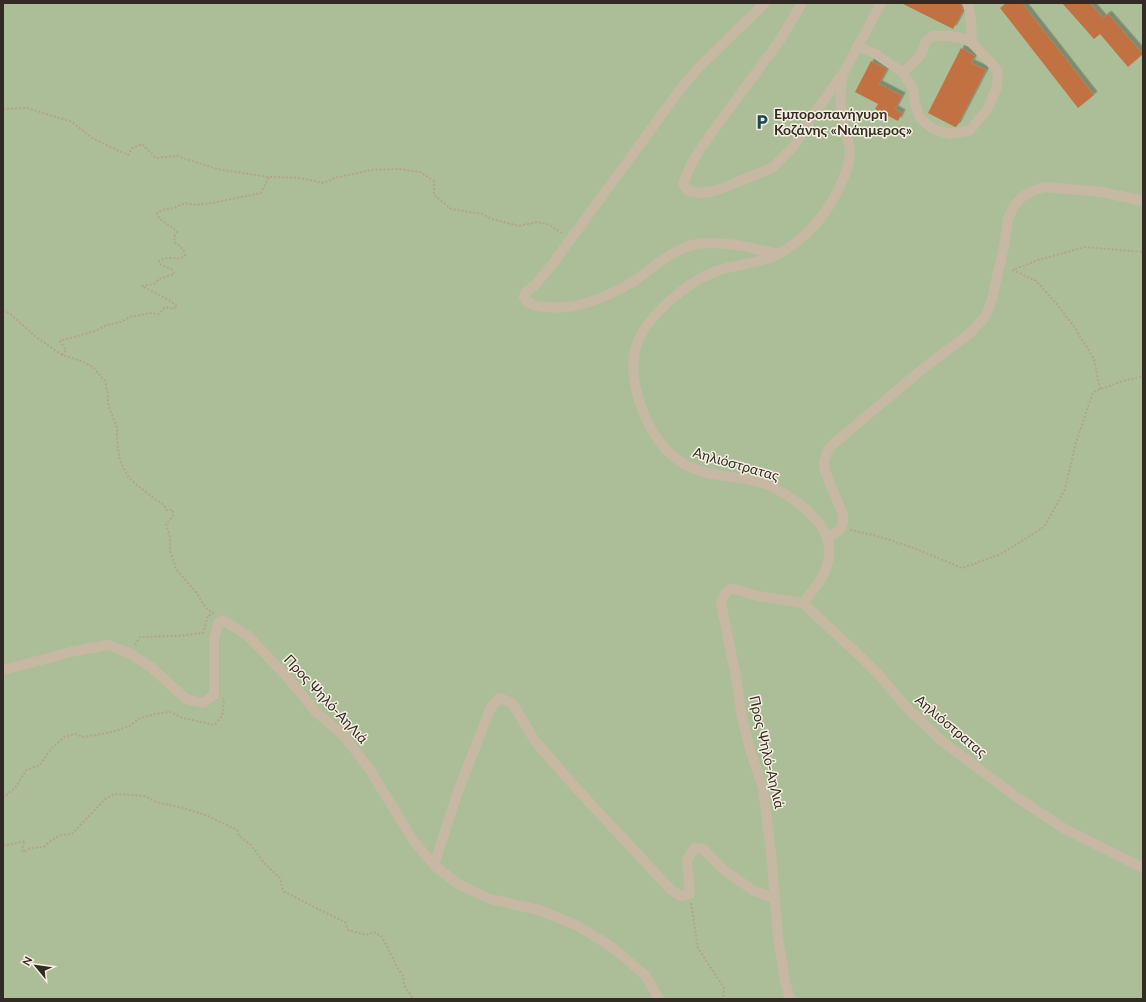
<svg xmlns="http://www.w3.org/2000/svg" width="1146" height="1002" font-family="Lato,sans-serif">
	<defs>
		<filter id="shadow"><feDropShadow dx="3.5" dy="-3.5" stdDeviation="0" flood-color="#0004"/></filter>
	</defs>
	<rect width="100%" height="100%" fill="#f0e7d7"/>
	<rect fill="#acbe98" x="3" y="3" width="1140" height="996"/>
	<g fill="#c27243" filter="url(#shadow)">
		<path d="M901,3h56l4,2 2,6 -10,18z"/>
		<path d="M1006,3h16l72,92 -16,13 -78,-100z"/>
		<path d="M1062,3h28l13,15 5,-4 35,40 -15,13 -28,-33 -6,5z"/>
		<path d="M961,48l14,8 -4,7 15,7 -29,56 -2,1 -27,-14z"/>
		<path d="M871,61l16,8 -8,15 23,12 -7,13 7,4 -4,8 -23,-12 3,-5 -23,-12z"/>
	</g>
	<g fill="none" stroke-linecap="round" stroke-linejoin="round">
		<g stroke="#b3a38e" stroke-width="2" stroke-dasharray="2 2" stroke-linecap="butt">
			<path d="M3,109l24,-1 45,14 22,17 34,16 4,-7 10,-4 14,14 21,-2 40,13 52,8 31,1 24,5 10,-5 37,-8 27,-1 22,3 14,9v14l17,14 31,5 10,5 27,7 18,-4 13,3 13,9"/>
			<path d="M3,311l6,2 26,23 27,19"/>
			<path d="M1100,389l-6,-30 -19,-31 -19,-25 -20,-22 -23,-11 25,-10 47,-13 58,5"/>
			<path d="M850,530l27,6 37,12 48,20 39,-14 43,-27 21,-38 10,-43 18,-54 30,-11 20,-5"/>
			<path d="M214,614l-8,-6 -10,-16 -20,-23 -6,-19v-13l-4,-13 7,-8v-6h-7l-2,-5 -16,-11 -19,-16 -9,-17 -3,-20v-13l-9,-24v-9l-3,-14 -12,-14 -12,-6 -19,-6 4,-5 -6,-9 35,-10 12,-6 14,-3 9,-5 20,-4 9,1 6,-7 8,2 4,-3 -8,-6 -27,-14 12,-2 5,-5 15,-5 -1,-4 -12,-5 -2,-4c10,-7 17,1 26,-5 0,-6 -5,-11 -10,-13l-1,-6 3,-5c-6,-8 -17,-9 -20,-19l8,-4 9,-1 11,-5 11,2 16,-2 49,-10 8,-16"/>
			<path d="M135,645l5,-8 38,-1 25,-3 5,-18h4"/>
			<path d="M3,798l13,-11 10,-17 14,-5 11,-16 13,-12 11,-3 8,3 25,-4 22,-7 8,-7 17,-5 15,-2 13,6 31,7 8,-9 2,-16 -2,-1"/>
			<path d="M3,846l22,-5 -3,8 1,3 8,-4 13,-1 5,-5 12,-7 11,-1 33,-35 10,-5 30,2 11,6 27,6 25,8 29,14 2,6 11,8 14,19 16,15 3,13 37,19 25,12 3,8 18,5 8,-3 7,4 5,8 11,23 6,9 1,9 9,14"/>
			<path d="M691,903l7,45 26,40 -1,11"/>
		</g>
		<g stroke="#c7b8a4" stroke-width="10">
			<path d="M765,3l-68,66 -18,22 -128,175 -15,18 -10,8 -2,5c5,9 13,9 23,10 6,0 13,1 18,0 23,-2 47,-13 66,-24 21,-14 40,-34 66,-39 23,-4 58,4 81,10"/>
			<path d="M802,3l-22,37 -70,95 -18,27 -9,22 6,7 12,2 17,-3 54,-22 22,-22 18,-29 29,-41"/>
			<path d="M967,3c5,12 5,26 4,39"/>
			<path d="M857,46l19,8 26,18 11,17 2,15 5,14 13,11 17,5 19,-3 18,-21 10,-23 1,-14 -5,-8 -22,-23 -10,-4 -11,-2h-17l-7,5c-4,16 -11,21 -24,31"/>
			<path d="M827,537l13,-7 3,-8v-7l-19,-46v-7l3,-11 5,-6 94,-79 44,-33 14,-15 5,-10 3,-9 12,-53 4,-27 5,-12 9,-10 10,-6 13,-4 57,5 41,9"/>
			<path d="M803,603c9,-12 21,-24 24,-38 3,-9 3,-19 0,-27 -8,-24 -45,-50 -69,-56 -25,-7 -55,-5 -77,-20 -24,-15 -39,-46 -45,-73 -3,-13 -4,-29 0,-42 9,-30 50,-64 78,-75 20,-8 43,-8 62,-17 21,-10 41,-30 53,-49 10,-16 21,-38 21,-57 -1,-8 -4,-15 -6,-22 -4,-18 -5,-35 -1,-53l38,-71"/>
			<path d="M803,603l59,55 18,18 27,32 35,33 76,57 47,31 78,39"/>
			<path d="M3,670l72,-19 33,-6 21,8 22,14 35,32 17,4 11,-8v-54l4,-18 5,-3 25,16 40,42 28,34 29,25 25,33 43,70 21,25 24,19 32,15 49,11 37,15 36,22 33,28 14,24"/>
			<path d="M434,865l23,-71 33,-85 9,-11 13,5 23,38 40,46 96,103 10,6 9,-2 -3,-34 7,-12 9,1 21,21 30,21 21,7"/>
			<path d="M790,999l-5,-17 -7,-44 -6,-77 -9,-73 -12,-35 -9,-36 -6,-40 -15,-74 4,-10 5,-4 9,1 19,6 45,7"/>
		</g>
	</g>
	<defs>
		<symbol id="parking-bare" viewBox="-9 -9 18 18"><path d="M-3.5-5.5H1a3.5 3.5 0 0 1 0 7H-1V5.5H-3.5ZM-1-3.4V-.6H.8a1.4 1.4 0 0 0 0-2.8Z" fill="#1d4852" stroke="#f8f1e3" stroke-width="2.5" paint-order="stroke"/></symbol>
	</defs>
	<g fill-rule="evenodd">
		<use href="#parking-bare" x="751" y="111" width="22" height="22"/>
	</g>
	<g text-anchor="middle" stroke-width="3" stroke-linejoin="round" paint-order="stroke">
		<g font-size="14" font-weight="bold" fill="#322b25" stroke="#f8f1e3" text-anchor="start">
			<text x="774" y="119">Εμποροπανήγυρη<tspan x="774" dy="16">Κοζάνης «Νιάημερος»</tspan></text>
		</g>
		<g font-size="14" fill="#322b25" stroke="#f8f1e3">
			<text transform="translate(736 464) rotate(16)" y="5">Αηλιόστρατας</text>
			<text transform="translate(326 699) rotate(47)" y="5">Προς Ψηλό-ΑηΛιά</text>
			<text transform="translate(951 726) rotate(40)" y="5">Αηλιόστρατας</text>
			<text transform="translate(767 752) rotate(77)" y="5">Προς Ψηλό-ΑηΛιά</text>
		</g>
	</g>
	<rect width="1146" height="1002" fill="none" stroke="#322b25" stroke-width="8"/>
	<g transform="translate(36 966) rotate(299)" stroke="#f8f1e3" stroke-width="3" paint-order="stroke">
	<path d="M0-3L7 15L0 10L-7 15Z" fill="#322b25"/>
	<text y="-6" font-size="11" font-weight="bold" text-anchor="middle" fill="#322b25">N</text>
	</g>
</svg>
